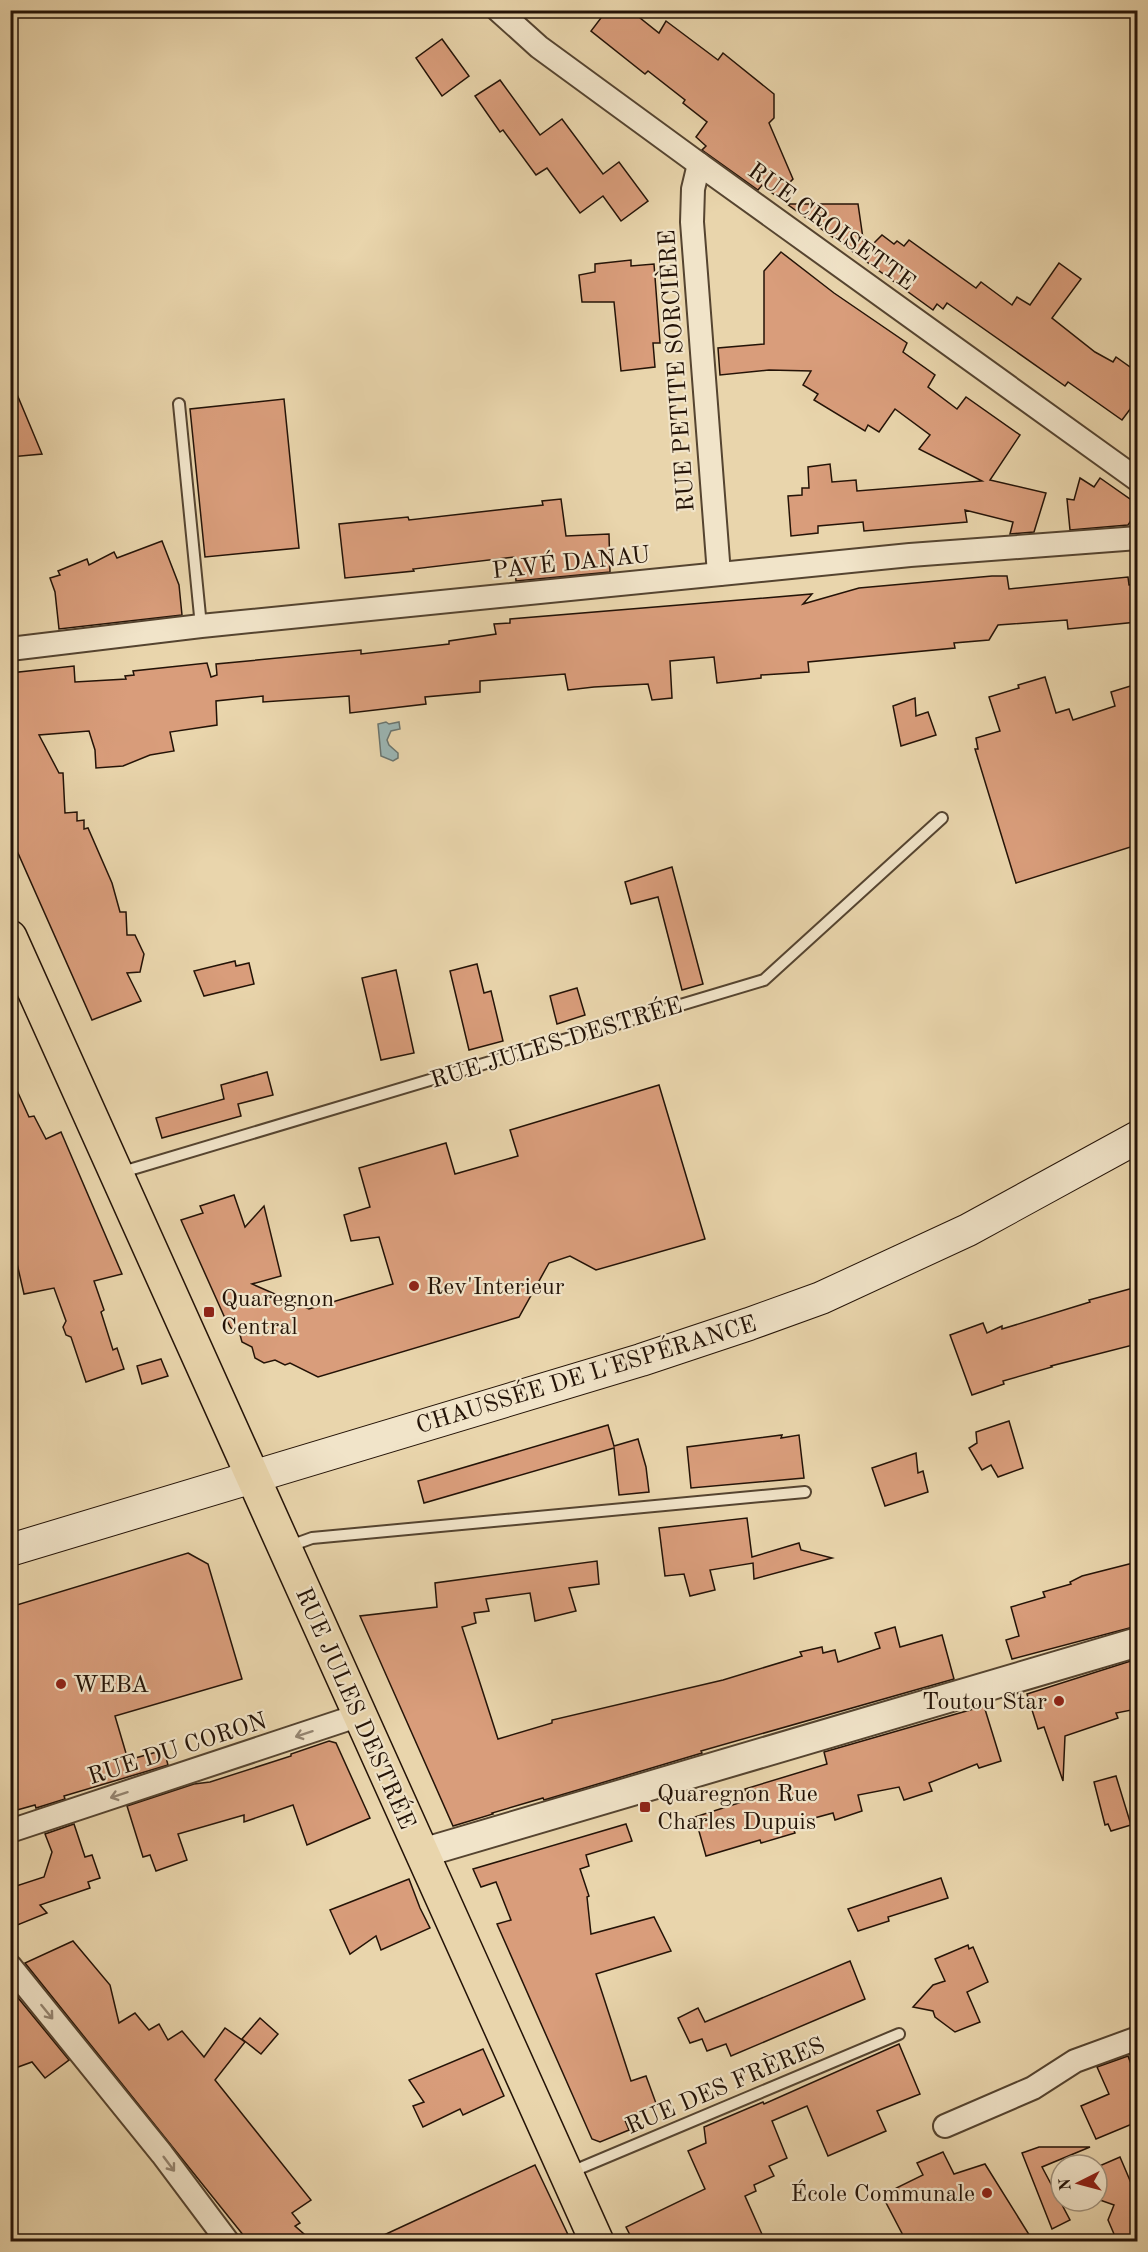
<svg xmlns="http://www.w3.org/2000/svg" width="1148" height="2252" font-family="'Old Standard TT',serif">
	<rect width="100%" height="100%" fill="#e9d5ac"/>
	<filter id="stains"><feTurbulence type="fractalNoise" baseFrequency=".00333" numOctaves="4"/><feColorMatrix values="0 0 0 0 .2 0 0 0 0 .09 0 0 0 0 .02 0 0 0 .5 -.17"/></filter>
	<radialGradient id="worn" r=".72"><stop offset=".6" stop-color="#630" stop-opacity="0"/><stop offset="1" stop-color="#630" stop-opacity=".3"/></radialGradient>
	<path fill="#9bb6b4" stroke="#6b756f" stroke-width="1.5" d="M386,722l3,2 10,-2 1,7 -9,2 -4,9 2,5 9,8v5l-5,3 -12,-5 -3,-32z"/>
	<g fill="#d99d7b" stroke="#241307" stroke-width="1.5">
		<path d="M607,10h23l29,23 7,-12 52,39 5,-7 51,41v24l-5,5 24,56 -17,17 -14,-11 -4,5 -56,-40 4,-4 -10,-9 11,-15 -24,-19 2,-3 -37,-29 -3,3 -54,-43z"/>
		<path d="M442,39l27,37 -27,20 -26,-38z"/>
		<path d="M500,80l40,55 22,-16 41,55 16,-12 29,39 -27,20 -18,-25 -23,17 -33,-45 -11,7 -33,-45 -3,2 -25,-36z"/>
		<path d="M787,204h71l7,48 17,-17 12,9 3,-3 7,5 5,-6 67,48 5,-6 31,23 5,-8 13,8 29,-42 22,16 -29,39 43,34 18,10 3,-5 21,15v28l-15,20 -54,-38 -3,4 -118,-83 -4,6 -6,-5 -4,6z"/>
		<path d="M781,252l53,41 73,50 -4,9 32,23 -7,12 29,22 9,-12 54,38 -30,45 56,13 -12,39 -24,2 3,-12 -48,-12 2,12 -103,9 -1,-9 -45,4v7l-27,3 -3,-40 14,-1v-7h7l-1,-21 22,-3 2,18 24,-2 1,11 125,-10 -63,-32 11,-14 -35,-26 -16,23 -11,-7 -3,6 -51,-31 4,-6 -15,-9 8,-14 -42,-1 -49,5 -2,-27 46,-4v-73z"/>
		<path d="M631,260v6l23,-2 6,79h-7l2,24 -34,4 -7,-69h-32l-3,-27 16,-3v-8z"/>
		<path d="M10,380h1l31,74 -32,3z"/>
		<path d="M284,399l15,149 -94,9 -15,-148z"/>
		<path d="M1080,478l14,9 6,-9 37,26v8l-9,13 -58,5 -3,-31 7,1z"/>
		<path d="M561,499l5,37 43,-2 1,38 -94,9 -2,-24 -101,12 1,2 -69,7 -6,-54 69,-7 1,3 97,-11 37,-4 -1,-4z"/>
		<path d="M162,541l17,44 3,30 -123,14 -4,-37 -5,-14 10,-3 -2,-4 29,-12 2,6 25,-13 3,6z"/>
		<path d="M992,576h15l2,13 119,-12 1,8 8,-1v38l-69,7 -1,-9 -69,5 -9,15 -35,3 1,5 -147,14 1,10 -48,3v3l-44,5 -3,-26 -44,4 2,37 -20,2 -4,-16 -54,3 -26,3 -3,-16 -85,7v11l-55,5 1,7 -76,9 -1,-17 -86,6v-6l-47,5 1,24 -47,7 4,19 -24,4 -27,11 -27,2 -1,-18 -6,-19 -50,4 20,38h4l2,40 12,-1v9l7,-1v9l4,-1 24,55 8,29h6l1,23h8l9,19 -4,18 -13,1 14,28 -49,19 -82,-185v-162l64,-7 1,16 51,-3 -1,-3 9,-1 -1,-4 74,-8 4,14 6,-2 -1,-11 145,-14v4l88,-10v-3l47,-7 -2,-10 16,-1v-4l302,-25 -9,10 56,-16z"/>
		<path d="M1045,677l11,36 13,-4 4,11 42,-14 -4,-14 26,-8v161l-121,38 -41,-134h3l-2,-11 24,-7 -11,-34 30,-9 -1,-3z"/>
		<path d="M915,698l1,18 12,-4 8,23 -35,11 -8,-40z"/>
		<path d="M672,867l31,117 -21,6 -24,-93 -27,7 -6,-22z"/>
		<path d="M235,961l1,5 13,-3 5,21 -50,12 -10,-25z"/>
		<path d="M477,964l7,29 7,-2 12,50 -34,9 -19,-79z"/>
		<path d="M396,970l18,83 -33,7 -19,-82z"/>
		<path d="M577,988l8,27 -28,9 -7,-28z"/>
		<path d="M267,1072l6,23 -35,9 3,12 -79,22 -6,-20 68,-19 -3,-14z"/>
		<path d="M10,1075l19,42 5,-1 12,23 15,-7 61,142 -28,7 10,29 -3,2 12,38 4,-2 7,21 -38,13 -15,-45 -5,-2 -3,-8 3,-6 -12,-33 -30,6 -14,-61z"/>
		<path d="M659,1085l46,154 -109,31 -26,-14 -21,7 -30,54 -201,60 -28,-14 -5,2 -10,-5 -11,3 -9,-5 -3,-11 -10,-5 -3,-11 -8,-3 -7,-12 -43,-96 22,-7 -3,-7 34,-11 11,32 19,-21 17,70 -29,8 57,25 84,-25 -14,-47 -28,4 -7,-26 26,-8 -11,-39 87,-25 9,31 63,-18 -8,-26z"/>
		<path d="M1137,1287v57l-86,22 1,1 -49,14 1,3 -32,11 -22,-60 33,-12 4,10 15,-7v3l88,-27 -1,-2z"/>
		<path d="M161,1359l7,17 -26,8 -5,-18z"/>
		<path d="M1009,1421l14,47 -25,9 -7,-12 -9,5 -13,-22 8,-5 -1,-11z"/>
		<path d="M608,1425l6,21 24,-7 8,28 3,25 -30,3 -5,-47 -190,55 -6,-22z"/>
		<path d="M782,1435l-1,3 18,-3 5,43 -113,10 -4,-41z"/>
		<path d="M916,1453l2,20 5,-2 5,21 -43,14 -13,-38z"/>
		<path d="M747,1518l5,39 47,-14 2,7 31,8 -78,21 -1,-16 -43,7 5,20 -25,6 -6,-22 -19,2 -6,-48z"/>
		<path d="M188,1553l20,11 34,115 -127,37 13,44 36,-10 4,15 -104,31 1,3 -29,9 -1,-3 -25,7v-205z"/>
		<path d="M597,1561l2,23 -30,4 7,23 -41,10 -5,-28 -44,6 3,12 -15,2 2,10 -14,4 36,112 54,-16v-3l171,-40 79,-24 -2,-4 22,-5 1,6 12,-3 3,12 42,-14 -5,-15 20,-6 5,20 42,-12 12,44 -253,72 1,2 -158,47 -1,-2 -51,15 1,1 -40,12 -93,-210 77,-9 -2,-24z"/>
		<path d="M1137,1562v64l-125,33 -6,-19 13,-4 -8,-29 34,-10 -2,-5 28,-8 -1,-2 12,-6z"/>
		<path d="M1137,1659v50l-21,4 2,5 -53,18 -2,45 -19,-54 -6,2 -11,-35z"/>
		<path d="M984,1706l17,55 -22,7 -2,-4 -48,19 3,8 -28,9 -5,-13 -41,8 4,16 -27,9 -2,-7 -41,11 3,9 -34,10 -1,-3 -54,16 -11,-39 53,-17 -3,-11 82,-25 -3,-12z"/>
		<path d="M329,1741l7,2 34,75 -63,27 -14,-40 -49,17v-7l-66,19 9,26 -31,11 -6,-16 -7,2 -16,-51 67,-22 16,-2 81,-26v-2z"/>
		<path d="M1116,1776l15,49 -20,6 -3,-7 -3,1 -11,-43z"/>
		<path d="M74,1824l11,33 7,-2 8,23 -12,4 2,6 -50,17 7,8 -37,15v-40l34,-11 8,-25 -7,-18z"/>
		<path d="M626,1824l6,17 -46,14 3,11 -9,3 9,27 -2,1 4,37 63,-17 17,34 -75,23 35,107 15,-5 11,30 -33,12 5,12 -29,12 -8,-3 -95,-215 14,-4 -15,-38 -15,5 -8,-18z"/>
		<path d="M941,1878l7,20 -60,19 1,4 -31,10 -10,-22z"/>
		<path d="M409,1879l11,29 10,20 -49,22 -5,-14 -26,18 -20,-44z"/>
		<path d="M73,1941l37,44 9,38 16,-10 14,17 10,-6 9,16 14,-9 22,26 21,-29 20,14 -30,38 96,120 -19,13 8,10 -5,3 17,15h-64l-223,-278z"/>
		<path d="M968,1945l1,4 4,-2 15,35 -21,10 13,30 -25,10 -20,-15 -2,-6 -20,-4 20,-22 12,-4 -10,-22z"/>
		<path d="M850,1961l15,38 -134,57 -5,-12 -19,7 -5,-12 -12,4 -12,-25 20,-10 7,14z"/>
		<path d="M10,1988l59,72 -24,18 -13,-16 -14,5 -8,-10z"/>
		<path d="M260,2018l18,16 -17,20 -19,-15z"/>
		<path d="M899,2044l21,50 -43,17 9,20 -58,25 -21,-50 -35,15 15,37 -18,8 5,10 -20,9 2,6 -11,5 20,45h-132l-7,-14 79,-38 -17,-38 18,-8 -2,-16 59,-25 1,2z"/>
		<path d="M483,2049l21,47 -41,19 -3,-6 -37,18 -10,-21 11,-4 -15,-22z"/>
		<path d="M1128,2056l9,24v42l-41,17 -15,-33 28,-12 -12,-27z"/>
		<path d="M1039,2147h51l-48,20 28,53 -18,9 -30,-76z"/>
		<path d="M943,2152l11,22 31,-10 48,77h-127l-24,-46 41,-20 -6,-12z"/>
		<path d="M1120,2157l17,40v44h-20l-9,-21 6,-15 -17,-6v-32z"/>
		<path d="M535,2165l36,76h-200z"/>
	</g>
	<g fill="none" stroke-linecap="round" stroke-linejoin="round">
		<defs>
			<g id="service">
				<path d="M179,404l22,222"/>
				<path d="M119,1173l645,-193 178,-162"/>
				<path d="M287,1547l25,-9 493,-46"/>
				<path d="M571,2172l328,-138"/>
			</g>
			<g id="minor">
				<path d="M498,10l41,37 160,117 439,316"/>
				<path d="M699,164l-6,25 -1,33 27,352"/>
				<path d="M10,649l191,-23 709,-71 228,-17"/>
				<path d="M10,1831l350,-116"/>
				<path d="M10,1966l152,188 66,88"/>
				<path d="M945,2126l88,-38 42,-27 63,-23"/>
			</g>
			<path id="tertiary" d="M422,1853l716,-211"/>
			<path id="secondary" d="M10,1550l631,-190 108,-36 72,-26 147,-68 170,-93"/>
			<path id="primary" d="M10,937l587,1305"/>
		</defs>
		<use href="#service" stroke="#554430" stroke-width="14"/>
		<use href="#minor" stroke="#554430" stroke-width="26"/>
		<use href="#tertiary" stroke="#554430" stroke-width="32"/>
		<use href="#secondary" stroke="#241307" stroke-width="34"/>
		<use href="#primary" stroke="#241307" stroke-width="36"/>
		<use href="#service" stroke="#f1e4c9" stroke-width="10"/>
		<use href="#minor" stroke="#f1e4c9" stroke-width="22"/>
		<use href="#tertiary" stroke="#f1e4c9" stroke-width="28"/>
		<use href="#secondary" stroke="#f1e4c9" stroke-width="32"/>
		<use href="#primary" stroke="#e9d5ac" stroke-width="33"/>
	</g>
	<defs><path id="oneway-shaft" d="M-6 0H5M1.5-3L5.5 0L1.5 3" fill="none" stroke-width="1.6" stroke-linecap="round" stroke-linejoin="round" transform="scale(1.5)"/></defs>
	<g stroke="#958672">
		<use href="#oneway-shaft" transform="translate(304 1734) rotate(162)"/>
		<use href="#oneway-shaft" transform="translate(119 1795) rotate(162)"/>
		<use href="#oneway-shaft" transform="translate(47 2012) rotate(51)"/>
		<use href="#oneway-shaft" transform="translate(169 2164) rotate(53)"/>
	</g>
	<g fill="#8f2418" stroke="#f1e4c9" stroke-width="2">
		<circle cx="414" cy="1286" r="6"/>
		<rect x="203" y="1306" width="12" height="12" rx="3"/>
		<circle cx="61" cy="1684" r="6"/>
		<circle cx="1059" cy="1701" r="6"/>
		<rect x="639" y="1801" width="12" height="12" rx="3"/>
		<circle cx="987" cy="2193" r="6"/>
	</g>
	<g text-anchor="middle" stroke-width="4.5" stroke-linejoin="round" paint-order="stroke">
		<g font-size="24" fill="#241307" stroke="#f1e4c9">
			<text transform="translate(832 226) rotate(36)" y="8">RUE CROISETTE</text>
			<text transform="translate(676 371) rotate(-94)" y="8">RUE PETITE SORCIÈRE</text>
			<text transform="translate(571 562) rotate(-6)" y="8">PAVÉ DANAU</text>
			<text transform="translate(556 1042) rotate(-17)" y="8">RUE JULES DESTRÉE</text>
			<text transform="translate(586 1374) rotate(-17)" y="8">CHAUSSÉE DE L'ESPÉRANCE</text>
			<text transform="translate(356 1708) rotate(66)" y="8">RUE JULES DESTRÉE</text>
			<text transform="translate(177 1748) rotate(-18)" y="8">RUE DU CORON</text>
			<text transform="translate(725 2085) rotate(-23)" y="8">RUE DES FRÈRES</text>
		</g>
		<g font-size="24" fill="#241307" stroke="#f1e4c9" text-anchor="start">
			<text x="426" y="1294">Rev'Interieur</text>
			<text x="221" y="1306">Quaregnon<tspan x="221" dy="28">Central</tspan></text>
			<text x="73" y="1692">WEBA</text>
			<text x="1047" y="1709" text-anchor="end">Toutou Star</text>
			<text x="657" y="1801">Quaregnon Rue<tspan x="657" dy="28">Charles Dupuis</tspan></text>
			<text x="975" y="2201" text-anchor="end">École Communale</text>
		</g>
	</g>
	<rect width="1148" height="2252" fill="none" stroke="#e9d5ac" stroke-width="36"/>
	<rect x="12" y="12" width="1124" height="2228" fill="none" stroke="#241307" stroke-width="3"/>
	<rect x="18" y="18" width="1112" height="2216" fill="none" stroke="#241307" stroke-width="1.5"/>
	<g transform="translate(1079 2183) rotate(264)"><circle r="28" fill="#f1e4c9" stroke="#9f907b" stroke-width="1.5"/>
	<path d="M0-4.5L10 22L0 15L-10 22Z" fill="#8f2418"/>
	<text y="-9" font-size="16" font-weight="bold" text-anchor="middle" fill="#241307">N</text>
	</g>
	<rect width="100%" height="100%" filter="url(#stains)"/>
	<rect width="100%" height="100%" fill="url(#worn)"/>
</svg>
